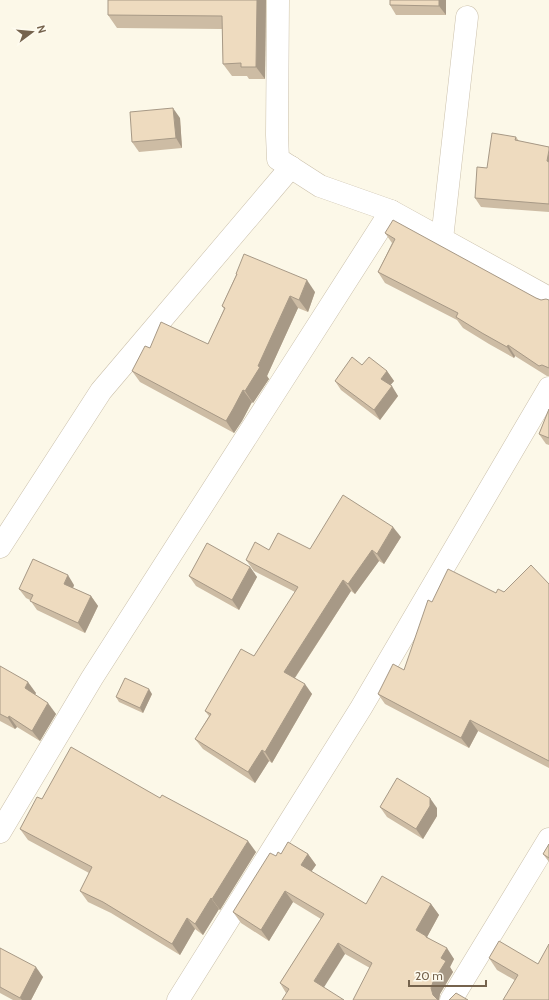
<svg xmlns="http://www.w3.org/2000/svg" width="549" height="1000" font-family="Cabin,sans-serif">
	<rect width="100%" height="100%" fill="#fcf8e8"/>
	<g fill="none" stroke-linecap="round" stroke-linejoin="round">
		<defs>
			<g id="street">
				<path d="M278,0l-1,135 1,24 42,27 71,25 158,87"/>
				<path d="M442,239l25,-222"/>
				<path d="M0,547l101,-156 190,-224"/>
				<path d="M0,832l92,-154 299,-467"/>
				<path d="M178,1000l183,-292 188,-320"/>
				<path d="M451,1000l98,-161"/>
			</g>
		</defs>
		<use href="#street" stroke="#cbc0ab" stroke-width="23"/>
		<use href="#street" stroke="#fff" stroke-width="22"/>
	</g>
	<g fill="#cdbca4">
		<path d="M266,0l-1,79h-16l-2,-3h-15l-9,-12 -1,-35 -105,-1 -9,-13z"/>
		<path d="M446,0v15h-50l-6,-10z"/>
		<path d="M180,118l2,30 -43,4 -7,-10z"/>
		<path d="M516,137l3,4 30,6v65l-68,-5 -6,-9 12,-30z"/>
		<path d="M385,233l151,65 5,2h8v76h-2l-32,-20 -1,2 -25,-14 -26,-16 -6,-8 -72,-37 -7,-11 14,-29z"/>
		<path d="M236,274l79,18 -7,20 -10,-4 -31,68 2,3 -16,24 -1,-1 -10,19 -8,12 -94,-51 -8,-11 18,-23 58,-4 16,-35 -2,-3 14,-31z"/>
		<path d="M362,365l25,6 7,10 -4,4 8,11 -18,24 -39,-30 -6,-9z"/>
		<path d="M549,409v36l-3,-1 -7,-10z"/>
		<path d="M401,537l-17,27 -5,-3 -24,33 -4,-3 -56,87 17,16 -40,69 -3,-2 -14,22 -52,-34 -8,-10 14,-23 -4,-5 49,-55 41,-64 -41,-21 -8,-11 23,-10 41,-1z"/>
		<path d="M250,567l7,10 -18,33 -43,-24 -7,-10z"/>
		<path d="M549,584v184l-71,-37 -9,17 -84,-44 -7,-10 26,-24 28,-68 72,-10z"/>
		<path d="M74,585l-1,3 18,8 7,10 -13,27 -48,-23 -7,-10 -4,-2 -7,-9z"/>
		<path d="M0,666l36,27 -1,1 21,20 -16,27 -23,-14 -2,2 -15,-8z"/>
		<path d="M152,694l-9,19 -24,-11 -3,-5z"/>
		<path d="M160,798l96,54 -36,58 -1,-1 -16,26 -8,-6 -15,26 -69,-42 -23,-11 -8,-11 9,-18 -61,-33 -8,-11 22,-30z"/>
		<path d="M380,807l57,1v8l-14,23 -36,-22z"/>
		<path d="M549,844v18l-6,-8z"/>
		<path d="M281,854h27l8,11 -5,7 55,32h65l8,11 -12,22 27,22 -4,8 3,5 -13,22 -1,5 -69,-31 -25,-14 -59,39 -6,-10 41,-64 -28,-17 -24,39 -28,-18 -8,-11 43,-56z"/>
		<path d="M0,948l43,29 -12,23h-18l-13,-7z"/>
		<path d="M489,958l49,6 11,36 -52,-30z"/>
	</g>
	<g fill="#a79986">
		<path d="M257,0h9l-1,79 -9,-12z"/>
		<path d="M439,0h7v15l-7,-9z"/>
		<path d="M173,108l7,10 2,30 -6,-10z"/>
		<path d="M549,150v14l-2,-3z"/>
		<path d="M307,280l8,12 -7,20 -9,-12z"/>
		<path d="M290,296l8,12 -31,68 2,3 -16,24 -8,-12 13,-25z"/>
		<path d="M508,345l7,11 -1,2 -7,-11z"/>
		<path d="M387,371l7,10 -6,7 -7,-9z"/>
		<path d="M392,386l6,10 -18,24 -6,-10z"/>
		<path d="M243,390l9,12 -10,19 -8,12 -8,-12z"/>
		<path d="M393,527l8,10 -17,27 -7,-10z"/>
		<path d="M372,550l7,11 -24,33 -7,-10z"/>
		<path d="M250,567l7,10 -18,33 -7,-10z"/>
		<path d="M68,575l6,10 -3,8 -7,-9z"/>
		<path d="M343,580l8,11 -59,91 -8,-10z"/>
		<path d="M91,596l7,10 -13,27 -7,-10z"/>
		<path d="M28,682l8,11 -4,6 -7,-11z"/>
		<path d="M305,684l7,10 -40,69 -7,-11z"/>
		<path d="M149,689l3,5 -9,19 -3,-5z"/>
		<path d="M48,703l8,11 -16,27 -8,-10z"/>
		<path d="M9,716l8,11 -2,2 -7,-11z"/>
		<path d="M470,720l8,11 -9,17 -8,-10z"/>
		<path d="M262,750l7,11 -14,22 -7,-11z"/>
		<path d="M430,798l7,10v8l-14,23 -7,-10z"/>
		<path d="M248,841l8,11 -36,58 -8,-11z"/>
		<path d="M308,854l8,11 -8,11 -7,-11z"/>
		<path d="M285,891l8,11 -24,39 -8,-11z"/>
		<path d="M211,898l8,11 -16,26 -8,-11z"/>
		<path d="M431,904l8,11 -12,22 7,10 -18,-17z"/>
		<path d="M187,918l8,11 -15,26 -8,-11z"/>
		<path d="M338,943l7,11 -24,38 -7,-11z"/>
		<path d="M447,948l7,11 -4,8 3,5 -13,22 -1,6h-3l-3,-5 -2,-7 10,-30z"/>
		<path d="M36,967l7,10 -12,23h-9l-2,-2z"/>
	</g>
	<g fill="#eedbbf" stroke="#a79986">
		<path d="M108,0h149l-1,67h-15v-4l-18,1 -1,-48 -114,-1z"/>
		<path d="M390,0h49v6l-49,-1z"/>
		<path d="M173,108l3,30 -44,4 -2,-30z"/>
		<path d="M492,133l24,4 -1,3 34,7v3l-2,11 2,1v42l-74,-6 2,-31 10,1z"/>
		<path d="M393,220l143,78 5,2 5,-1 3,1v68l-7,-3 -3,1 -31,-21 -1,2 -25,-14 -26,-16 2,-4 -80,-41 17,-33 -10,-6z"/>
		<path d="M244,254l63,26 -8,20 -9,-4 -32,70 2,1 -15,24 -2,-1 -10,19 -7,12 -94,-50 13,-25 5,2 11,-26 47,22 17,-36 -3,-2 15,-32h-1z"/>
		<path d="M352,357l10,8 7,-8 18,14 -6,8 11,7 -18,24 -39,-29z"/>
		<path d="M549,409v29l-10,-4z"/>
		<path d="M343,495l50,32 -16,27 -5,-4 -24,34 -5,-4 -59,92 21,12 -40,68 -3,-2 -14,22 -53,-33 16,-25 -6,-3 36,-62 13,7 44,-69 -52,-27 9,-18 14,8 9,-17 32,16z"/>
		<path d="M207,543l43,24 -18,33 -43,-24z"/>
		<path d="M33,559l35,16 -4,9 27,12 -13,27 -48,-22 3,-6 -14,-6z"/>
		<path d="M531,565l18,19v177l-79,-41 -9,18 -83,-44 15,-30 11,6 24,-70 4,2 16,-33 48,24 2,-4 6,3z"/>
		<path d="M0,666l28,16 -3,6 23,15 -16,28 -23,-15 -1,2 -8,-4z"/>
		<path d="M125,678l24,11 -9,19 -24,-11z"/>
		<path d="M71,747l89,51 2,-3 86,46 -36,58 -1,-1 -16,26 -8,-6 -15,26 -69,-42 -23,-11 12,-24 -72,-38 17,-32 5,2z"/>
		<path d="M397,778l33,20v8l-14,23 -36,-22z"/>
		<path d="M288,842l20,12 -7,11 65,39 16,-28 49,28 -15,26 10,6v1l21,11 -6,10 5,3 -13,21 -2,6 2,7 5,5h-85l19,-37 -34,-20 -24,38 30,19h-62l7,-11 -9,-6 44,-69 -39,-23 -24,39 -28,-18 37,-59 6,3 2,-4 3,2z"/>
		<path d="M549,844v14l-6,-4z"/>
		<path d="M499,941l39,23 11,-20v56h-46l15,-25 -29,-17z"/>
		<path d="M0,948l36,19 -16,31 -20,-11z"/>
		<path d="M456,993l12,7h-19z"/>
	</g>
	<g transform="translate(32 32) rotate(74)" stroke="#fefbef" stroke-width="3" paint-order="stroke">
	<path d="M0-3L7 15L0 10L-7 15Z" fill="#75634d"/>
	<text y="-6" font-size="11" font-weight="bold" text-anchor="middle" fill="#75634d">N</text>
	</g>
	<path d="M409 980v6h77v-6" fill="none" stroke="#75634d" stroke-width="2"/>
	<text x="415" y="980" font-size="12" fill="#75634d" stroke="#fefbef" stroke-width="3" paint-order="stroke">20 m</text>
</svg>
